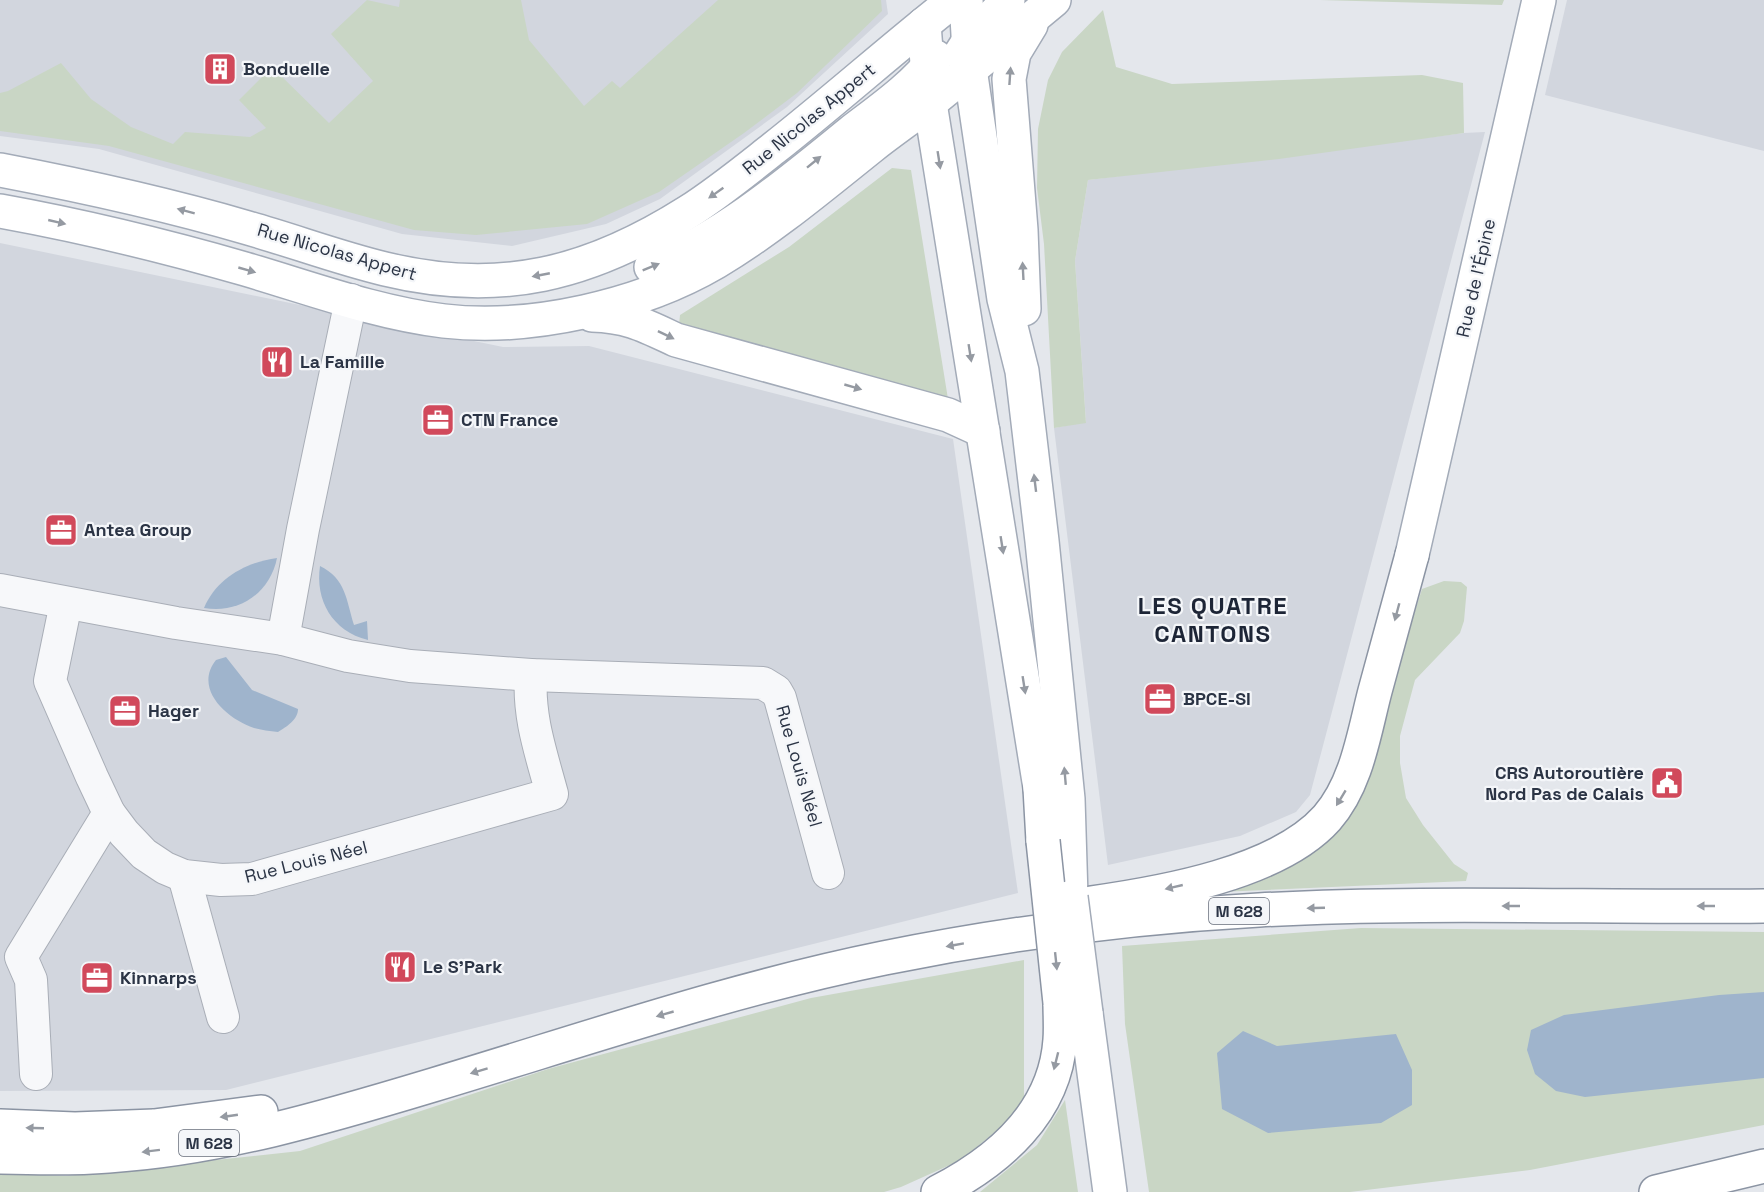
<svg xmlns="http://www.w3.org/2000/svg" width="1764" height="1192" font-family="'Space Grotesk',sans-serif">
	<rect width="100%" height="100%" fill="#e4e7ec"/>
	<g fill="#d2d6de">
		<path d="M0,0h886l2,14 -101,93 -127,92 -54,25 -94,22 -110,-12 -303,-85 -99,-13z"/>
		<path d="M1567,0h197v151l-219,-56z"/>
		<path d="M1485,132l-175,663 -14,17 -56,24 -132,29 -54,-437 32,-6 -11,-161 13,-81 376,-47z"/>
		<path d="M0,243l503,104 86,-1 364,93 65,454 -792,197 -226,1z"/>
	</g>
	<g fill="#c9d6c5">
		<path d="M367,0l32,7 1,-7h121l8,40 55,66 28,-25 8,7 98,-88h163l1,11 -85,82 -53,40 -85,59 -72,32 -111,11 -62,-5 -305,-84 -109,-15v-38l8,-2 53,-28 30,36 40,28 42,17 12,-12 65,5 16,-9 -27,-28 33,-33 57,56 44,-42 -42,-47z"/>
		<path d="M1320,0h184l-2,5z"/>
		<path d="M1103,10l13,57 56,17 250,-9 41,8 1,50 -185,26 -191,21 -13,81 11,162 -32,5 -10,-184 -7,-56 1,-59 10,-49 14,-28z"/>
		<path d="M892,168l19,2 37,229 -269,-74 1,-10 109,-68z"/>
		<path d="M1444,581l17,1 6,5 -3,34 -4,12 -45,47 -15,56v27l6,35 17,27 31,39 14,9 -2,8 -247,11 100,-51 32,-27 71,-225z"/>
		<path d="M1361,928l403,4v193l-234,45 -180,22h-201l-24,-168 -3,-78z"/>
		<path d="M1024,960v148l-63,52 -60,27 -17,5h-884v-19l66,3 234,-25 248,-82 263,-71z"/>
		<path d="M1065,1100l13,92h-98l57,-47z"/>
	</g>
	<g fill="#9fb4cc">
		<path d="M277,558c-7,35 -38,56 -73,50 12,-29 42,-46 73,-50z"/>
		<path d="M320,566c26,13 26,33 34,59l13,-4 1,19c-36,-9 -53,-40 -48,-74z"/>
		<path d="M226,657l26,33 46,19c0,11 -12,18 -20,23 -8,-1 -17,-2 -24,-4 -27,-9 -61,-39 -38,-68z"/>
		<path d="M1764,992v86l-179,19 -29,-6 -21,-17 -8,-24 4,-20 33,-15 155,-20z"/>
		<path d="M1243,1031l34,15 119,-12 16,36v35l-31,18 -113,10 -46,-24 -5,-56z"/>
	</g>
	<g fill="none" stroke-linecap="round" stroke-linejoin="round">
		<defs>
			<g id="minor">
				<path d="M0,590l176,33 107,16 65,17 62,10 121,9 232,8 13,8 4,7 48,175"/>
				<path d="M66,603l-16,78 42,96 17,36 15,20 20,21 21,14 19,8 37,4 31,-1 300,-85c-11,-41 -24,-77 -21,-119"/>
				<path d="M283,639l20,-110 48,-229"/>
				<path d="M184,876l39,141"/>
				<path d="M36,1074l-5,-94 -10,-23 88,-144"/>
			</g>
			<g id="major">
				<path d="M966,0l4,69 34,230 18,72 20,170 26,258 3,98"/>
				<path d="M924,24l6,79 110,685 6,28"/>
				<path d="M961,53l7,-11 40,-42"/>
				<path d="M0,170c84,16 166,34 248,58 46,13 91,30 137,41 115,28 205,5 303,-57 30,-19 58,-42 86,-64 61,-48 119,-100 180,-148"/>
				<path d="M0,211c83,15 165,35 245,58 65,19 132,44 199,52 87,10 197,-15 272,-59 55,-33 105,-75 155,-115 20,-16 41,-30 61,-46 41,-33 82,-68 122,-101"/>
				<path d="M651,267c75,-31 137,-84 200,-135 30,-23 62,-45 85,-75"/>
				<path d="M1024,309l-3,-79 -12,-151 5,-26 17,-28"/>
				<path d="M592,315c36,1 52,10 84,25l272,75 35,16"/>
				<path d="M1412,555l127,-555"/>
				<path d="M1086,1013l24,179"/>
			</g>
			<g id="highway">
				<path d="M1040,788l3,53"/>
				<path d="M1091,903c71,-10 187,-30 236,-85 30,-34 37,-85 48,-127 12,-45 25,-91 37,-136"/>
				<path d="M0,1126l75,3 79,-3 107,-14"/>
				<path d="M0,1157c36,1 72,2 108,-1 111,-7 219,-39 325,-71 150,-45 298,-96 451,-127 124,-25 249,-41 375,-48 168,-9 337,-2 505,-4"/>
				<path d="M938,1192c60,-31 117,-79 122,-152 1,-12 0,-25 0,-37"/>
				<path d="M1656,1192l108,-26"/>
			</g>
		</defs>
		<use href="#minor" stroke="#a9aeb7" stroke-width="34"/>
		<use href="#major" stroke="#a3abb8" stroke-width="36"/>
		<use href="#highway" stroke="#8b94a3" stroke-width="36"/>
		<use href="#minor" stroke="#f7f8fa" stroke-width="32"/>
		<use href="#major" stroke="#fff" stroke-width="33"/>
		<use href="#highway" stroke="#fff" stroke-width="33"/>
		<defs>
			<path id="major-bridge" d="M1071,897l15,116"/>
			<path id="highway-bridge" d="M1043,841l17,162"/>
		</defs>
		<use href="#major-bridge" stroke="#a3abb8" stroke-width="36" stroke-linecap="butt"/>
		<use href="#highway-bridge" stroke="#8b94a3" stroke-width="36" stroke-linecap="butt"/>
		<use href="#major-bridge" stroke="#fff" stroke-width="33"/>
		<use href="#highway-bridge" stroke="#fff" stroke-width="33"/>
	</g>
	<defs><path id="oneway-solid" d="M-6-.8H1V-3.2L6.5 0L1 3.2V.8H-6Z" transform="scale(1.5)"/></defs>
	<g fill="#959aa2">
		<use href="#oneway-solid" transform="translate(1010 76) rotate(-86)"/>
		<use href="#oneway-solid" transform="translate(939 160) rotate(81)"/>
		<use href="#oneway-solid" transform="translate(814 162) rotate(-39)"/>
		<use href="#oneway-solid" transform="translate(716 193) rotate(145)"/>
		<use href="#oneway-solid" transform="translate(186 211) rotate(-165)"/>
		<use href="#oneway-solid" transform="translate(57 222) rotate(13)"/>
		<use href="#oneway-solid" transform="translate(651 267) rotate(-22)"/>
		<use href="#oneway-solid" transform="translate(247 270) rotate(16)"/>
		<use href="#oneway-solid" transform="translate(1023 271) rotate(-93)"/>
		<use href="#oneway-solid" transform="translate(541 275) rotate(169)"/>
		<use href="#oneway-solid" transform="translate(666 335) rotate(26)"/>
		<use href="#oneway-solid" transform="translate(970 353) rotate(81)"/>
		<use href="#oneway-solid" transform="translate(853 387) rotate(16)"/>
		<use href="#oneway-solid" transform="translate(1035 483) rotate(-97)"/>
		<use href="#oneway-solid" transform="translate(1002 545) rotate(81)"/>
		<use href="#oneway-solid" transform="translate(1397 612) rotate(105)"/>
		<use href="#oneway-solid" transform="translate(1024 685) rotate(81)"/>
		<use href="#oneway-solid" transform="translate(1065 776) rotate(-95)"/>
		<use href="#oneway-solid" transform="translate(1341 798) rotate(121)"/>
		<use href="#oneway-solid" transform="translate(1174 887) rotate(167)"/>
		<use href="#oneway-solid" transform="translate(1511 906) rotate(-180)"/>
		<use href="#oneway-solid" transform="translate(1706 906) rotate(-180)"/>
		<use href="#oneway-solid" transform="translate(1316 908) rotate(178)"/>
		<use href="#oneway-solid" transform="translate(955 945) rotate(170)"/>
		<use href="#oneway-solid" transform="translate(1056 961) rotate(84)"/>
		<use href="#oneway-solid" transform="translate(665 1014) rotate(164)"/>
		<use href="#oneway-solid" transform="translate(1056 1061) rotate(104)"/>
		<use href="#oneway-solid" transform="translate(479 1071) rotate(163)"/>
		<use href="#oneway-solid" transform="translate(229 1116) rotate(172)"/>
		<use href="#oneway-solid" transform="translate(35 1128) rotate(-178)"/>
		<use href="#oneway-solid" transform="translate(151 1151) rotate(173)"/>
	</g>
	<defs>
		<symbol id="building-square" viewBox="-11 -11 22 22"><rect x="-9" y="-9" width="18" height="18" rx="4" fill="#d1495b" stroke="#f4f6f9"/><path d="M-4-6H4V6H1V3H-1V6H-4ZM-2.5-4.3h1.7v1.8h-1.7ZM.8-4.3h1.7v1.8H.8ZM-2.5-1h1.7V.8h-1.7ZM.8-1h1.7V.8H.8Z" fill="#fff"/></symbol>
		<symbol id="restaurant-square" viewBox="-11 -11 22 22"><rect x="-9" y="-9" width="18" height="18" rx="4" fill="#d1495b" stroke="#f4f6f9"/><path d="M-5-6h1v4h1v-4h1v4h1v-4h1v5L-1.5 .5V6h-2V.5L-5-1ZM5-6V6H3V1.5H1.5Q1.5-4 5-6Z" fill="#fff"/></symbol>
		<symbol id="office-square" viewBox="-11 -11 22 22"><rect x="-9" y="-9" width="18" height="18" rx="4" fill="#d1495b" stroke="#f4f6f9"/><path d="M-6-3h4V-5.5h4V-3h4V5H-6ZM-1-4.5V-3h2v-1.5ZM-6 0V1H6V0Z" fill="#fff"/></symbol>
		<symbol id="civic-square" viewBox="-11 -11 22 22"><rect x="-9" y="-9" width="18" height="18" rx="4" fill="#d1495b" stroke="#f4f6f9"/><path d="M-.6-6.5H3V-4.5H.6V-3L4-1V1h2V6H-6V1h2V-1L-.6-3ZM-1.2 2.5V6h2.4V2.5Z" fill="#fff"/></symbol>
	</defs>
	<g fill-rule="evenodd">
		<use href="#building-square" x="201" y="50" width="38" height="38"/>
		<use href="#restaurant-square" x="258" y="343" width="38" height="38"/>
		<use href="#office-square" x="419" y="401" width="38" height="38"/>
		<use href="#office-square" x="42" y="511" width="38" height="38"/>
		<use href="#office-square" x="1141" y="680" width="38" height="38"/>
		<use href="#office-square" x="106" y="692" width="38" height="38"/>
		<use href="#civic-square" x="1648" y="764" width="38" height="38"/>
		<use href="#restaurant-square" x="381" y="948" width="38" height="38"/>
		<use href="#office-square" x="78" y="959" width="38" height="38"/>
	</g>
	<g text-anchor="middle" stroke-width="4.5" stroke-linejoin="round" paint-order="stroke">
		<g fill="#f4f6f9" stroke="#676e7b" stroke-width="1.5">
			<rect x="1209" y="898" width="60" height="26" rx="4.5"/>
			<rect x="179" y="1130" width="60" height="26" rx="4.5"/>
		</g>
		<g font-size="16" font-weight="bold" fill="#2b3445">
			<text x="1239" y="917">M 628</text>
			<text x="209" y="1149">M 628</text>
		</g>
		<g font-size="18" font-weight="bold" fill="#2b3445" stroke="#f4f6f9" text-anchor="start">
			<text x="243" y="75">Bonduelle</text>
			<text x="300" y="368">La Famille</text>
			<text x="461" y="426">CTN France</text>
			<text x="84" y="536">Antea Group</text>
			<text x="1183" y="705">BPCE-SI</text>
			<text x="148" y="717">Hager</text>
			<text x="1644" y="779" text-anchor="end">CRS Autoroutière<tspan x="1644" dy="21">Nord Pas de Calais</tspan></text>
			<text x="423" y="973">Le S'Park</text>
			<text x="120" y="984">Kinnarps</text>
		</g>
		<g font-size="18" fill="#2b3445" stroke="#f4f6f9">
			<text transform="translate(809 119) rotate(-39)" y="6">Rue Nicolas Appert</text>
			<text transform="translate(337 252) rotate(16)" y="6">Rue Nicolas Appert</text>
			<text transform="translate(1476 278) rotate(-77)" y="6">Rue de l'Épine</text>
			<text transform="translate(799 766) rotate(74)" y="6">Rue Louis Néel</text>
			<text transform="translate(306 862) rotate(-14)" y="6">Rue Louis Néel</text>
		</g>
		<g font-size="24" font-weight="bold" letter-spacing="1.5" fill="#1d2536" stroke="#f4f6f9">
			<text x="1213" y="614">LES QUATRE<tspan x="1213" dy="28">CANTONS</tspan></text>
		</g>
	</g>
</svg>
